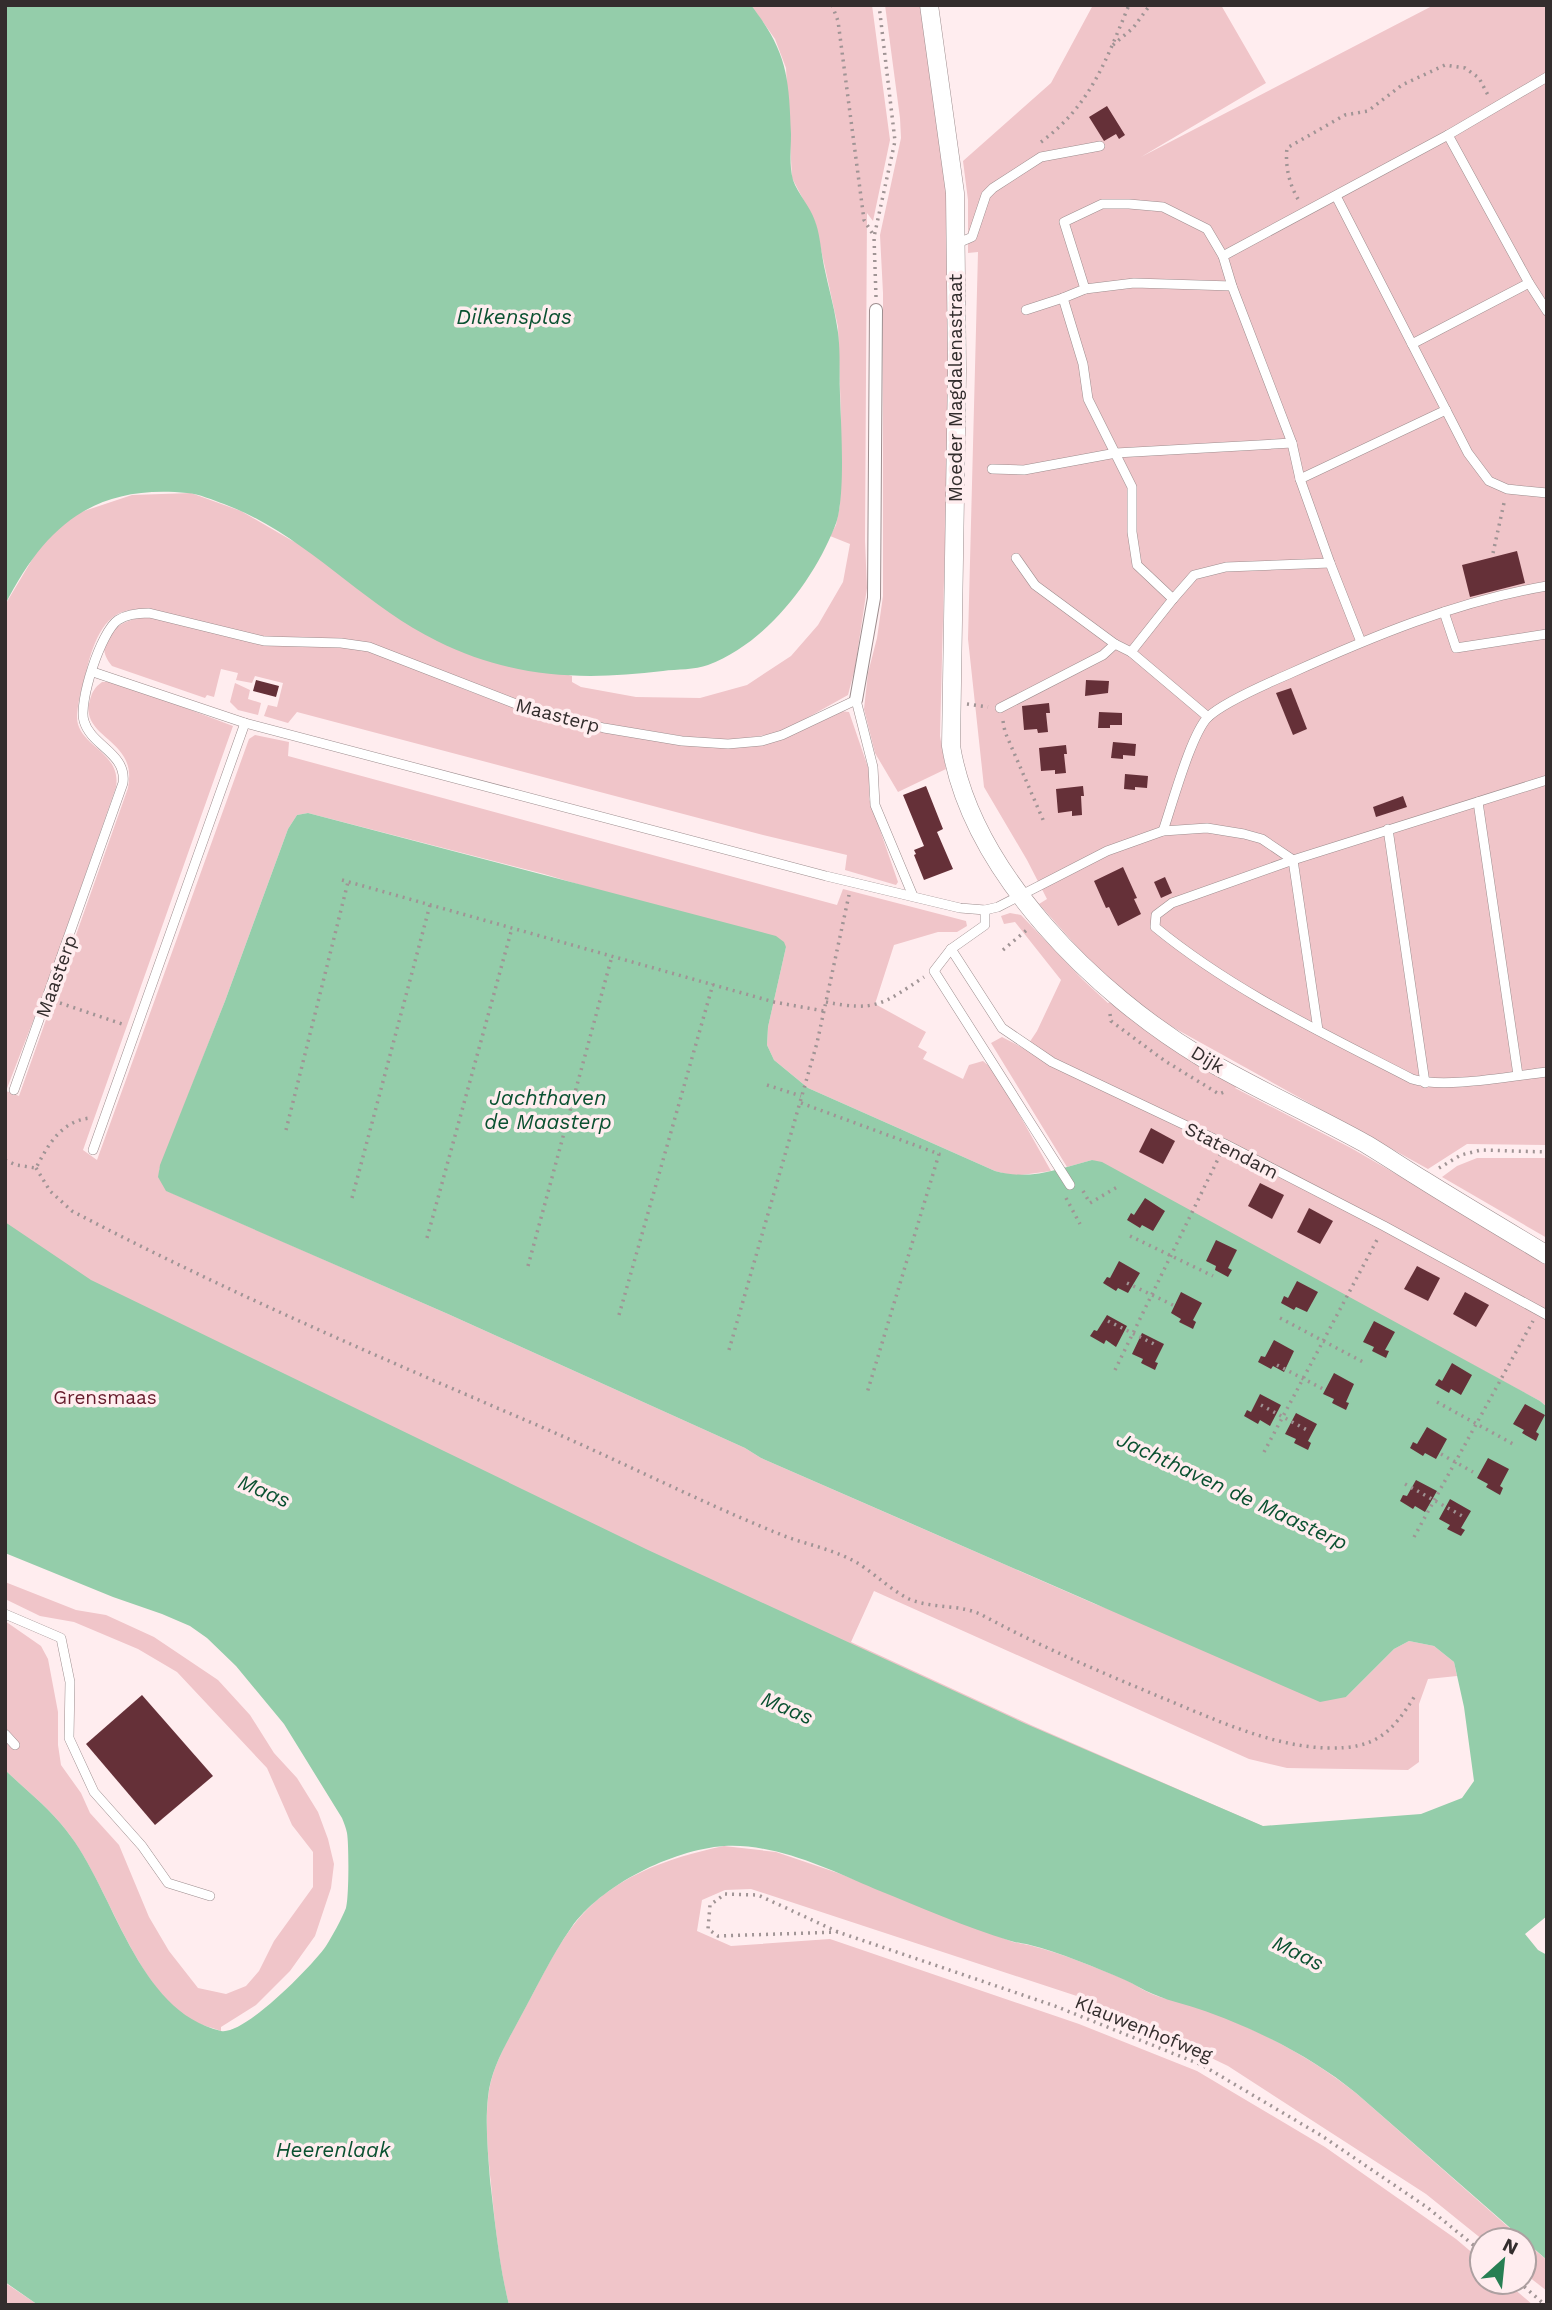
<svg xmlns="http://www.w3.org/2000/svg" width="1552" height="2310" font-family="'Work Sans',sans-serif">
	<rect width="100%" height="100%" fill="#ffedef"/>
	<g fill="#f0c5c9">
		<path d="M751,5h121l18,135 -17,81 -6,-8 -2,328 2,47 -12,80 -7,27 -59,33 -16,6 -40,6 -32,-1 -89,-14 -67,-14 -176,-68c-35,-7 -71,-1 -106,-7 -25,-4 -49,-11 -73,-17 -56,-15 -84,-21 -102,45 -4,17 -10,34 -11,52 -1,30 45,35 39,71l-71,203 -39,101 13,5 109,-308c2,-11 2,-21 -4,-31 -11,-20 -43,-29 -34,-57 2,-8 5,-13 12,-18h15l116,44 -150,424 14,10 152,-421 6,-4 34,7 -1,14 549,149 6,-16 123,32 1,5 -10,6h-19l-44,13 -19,59 51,28 -8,15 9,5 -4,7 40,20 6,-14 14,-4 12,10 56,100 -37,5 -19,-5 -187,-83 -34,-28 -7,-15 1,-18 18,-80 -242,-73 -236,-61 -11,2 -9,14 -63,172 -66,169 8,21 281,123 297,134 16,10 334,146 251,93 48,-48 15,-8 25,5 20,16 3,14 -29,3 -9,25v58l-11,8 -121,-2 -38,-9 -375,-168 -23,51 180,83 236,103 280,136 -1542,-490v-869l31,-52 19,-22 23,-18 54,-18 59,-2 50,18 50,29 274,134 7,2v6l9,5 55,10 64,1 47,-13 44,-29 27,-31 25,-43 7,-38 -20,-8 6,-11 4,-20 1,-87 -3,-91 -23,-105 -23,-44 -6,-110 -11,-29z"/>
		<path d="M885,5h37l26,175 1,207 -9,349 6,33 -48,23 -23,-39 -11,-44 4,-36 9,-35 6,-42v-303l-3,-58 21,-97 -1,-20z"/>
		<path d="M1093,5h128l45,78 -125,74 293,-152h113v1140l-80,-1 -39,25 -270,-150 -55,-43 -64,-72 8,-5 -20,-39 -43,-73 -16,-148 10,-387 -10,1v-53l-5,-39 88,-78z"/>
		<path d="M146,617l120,27 85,4 32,6 83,36 54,20 210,38 38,-5 72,-32 9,1 21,61 -1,26 3,8 26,75 -2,3 -51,-15 2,-15 -84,-20 -466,-123 -9,11 -24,-7 4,-11 9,2 6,-24 -28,-7 -3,7 -16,-3 2,-7 -17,-4 -7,28 -7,-2 -2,3 -93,-32c-23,-27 9,-47 34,-49z"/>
		<path d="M235,683l15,7 -2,9 13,4 -3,12 -20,-5 -8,-8z"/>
		<path d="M1010,913l11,2 61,64 26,24 5,-2 126,85 -4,2 116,60 196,113v146l-7,-6 -448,-241 -25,7 -76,-124 11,-6 23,12 12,-18 24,-51 -46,-58 -11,2 -3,-8z"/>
		<path d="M1477,1158h70v80l-105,-61 15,-11z"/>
		<path d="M5,1582l71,28 30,5 48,22 64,43 32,35 24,38 23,25 21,34 10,27 6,25 -3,24 -16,48 -25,35 -34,34 -35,22v4c-11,-4 -25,-7 -34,-14 -56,-38 -79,-134 -121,-187 -17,-22 -41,-41 -61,-60v-149l36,25 7,13 10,53v33l3,20 20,28 9,20 29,32 30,72 20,34 29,37 28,6 20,-8 13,-15 15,-30 39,-54v-35l-21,-27 -25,-57 -90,-96 -39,-23 -64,-27 -34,-6 -35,-17z"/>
		<path d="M724,1846l52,6 62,21 175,69c37,6 76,23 111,37 11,5 21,13 33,17 8,3 17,4 26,6 61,20 123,51 173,91l167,147h-40l-57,-46 -198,-128 -133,-64 -344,-113 -26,1 -23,10 -5,31 34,15 99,-7 249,85 118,47 128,76 131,92 26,22v21h24l27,23h-1024c-10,-40 -14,-81 -18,-121 -3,-28 -6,-58 -3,-86 3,-32 21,-59 36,-88 15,-27 29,-58 48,-83 36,-49 95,-69 152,-81z"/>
		<path d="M1524,2241l23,19v31l-23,-18z"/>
		<path d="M5,2282l2,2 31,21h-33z"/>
	</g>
	<g fill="#94cdaa">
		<path d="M5,5h746c36,47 38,71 40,129 0,14 -2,32 2,46 5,14 17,26 22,41 5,13 6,30 9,45 4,20 10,40 13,60 4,22 2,47 3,69 1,31 6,105 -5,131 -22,56 -69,117 -127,139 -13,5 -31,4 -45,6 -82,10 -151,7 -226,-30 -76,-37 -132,-107 -213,-137 -11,-4 -25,-10 -37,-11 -93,-9 -142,33 -182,112z"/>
		<path d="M308,813l468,123 8,6 2,5 -18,80 -1,18 7,15 34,28 187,83c34,10 64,-2 97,-11l10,2 438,239 7,6v509l-22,18 13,16 9,5v305l-191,-167c-42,-34 -92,-60 -143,-79 -19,-8 -42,-12 -60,-20 -10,-4 -19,-10 -28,-14 -28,-12 -66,-28 -95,-35 -7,-2 -13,-2 -19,-4 -46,-14 -91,-34 -136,-52 -46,-20 -100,-46 -151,-43 -52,4 -123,39 -153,82 -19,27 -34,59 -50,88 -14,27 -30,51 -33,81 -3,27 0,56 2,83 5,42 9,84 19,125h-471l-33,-23v-512c20,19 44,38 61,60 49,61 70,181 155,201 23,5 92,-66 105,-85 7,-11 15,-26 20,-38 3,-10 3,-64 1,-75 -1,-5 -3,-10 -5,-15l-58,-94 -48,-58 -29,-28 -17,-12 -28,-12 -49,-17 -108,-44v-331l86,58 557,270 378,174 237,102 158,-12 41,-16 12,-17 -10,-74 -10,-45 -20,-16 -25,-5 -15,8 -48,48 -26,5 -559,-244 -16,-10 -297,-134 -282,-123 -8,-14 2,-12 65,-164 63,-172 9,-14z"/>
	</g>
	<g fill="#653038">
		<path d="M1107,106l18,29 -6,4 -3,-5 -12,7 -15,-24z"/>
		<path d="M1517,551l8,32 -55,14 -8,-32z"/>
		<path d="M256,680l23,6 -3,11 -23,-6z"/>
		<path d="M1086,680l23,1 -1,12 -23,3z"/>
		<path d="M1291,688l16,41 -14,6 -17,-42z"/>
		<path d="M1049,703l1,10h-4l2,19 -10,1 -1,-4 -13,1 -2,-24z"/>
		<path d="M1099,712l23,1v12h-12v3h-12z"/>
		<path d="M1113,742l23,2 -1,12 -12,-1v4l-12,-1z"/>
		<path d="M1066,745l1,9h-3l2,19 -11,1v-4l-14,1 -2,-23z"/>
		<path d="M1125,774l23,2 -1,12 -12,-1v3l-11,-1z"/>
		<path d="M926,786l17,43 -6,3 16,37 -29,11 -10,-25 2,-1 -2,-4 10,-4 -21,-51z"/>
		<path d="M1083,786l1,10h-3l1,19 -10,1v-5l-14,2 -2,-24z"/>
		<path d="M1403,796l4,11 -31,10 -3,-10z"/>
		<path d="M1123,867l14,31 -3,1 7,15 -23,12 -9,-19 -3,1 -12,-27z"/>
		<path d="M1165,877l7,16 -11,5 -7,-16z"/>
		<path d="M1151,1128l24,13 -12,23 -24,-12z"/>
		<path d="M1260,1183l24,12 -12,24 -24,-13z"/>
		<path d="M1145,1198l20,13 -12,20 -11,-6 -2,3 -13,-8 4,-7 3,2z"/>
		<path d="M1309,1208l24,13 -13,23 -23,-12z"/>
		<path d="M1216,1240l21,10 -9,18 4,2 -4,7 -13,-7 1,-4 -10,-5z"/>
		<path d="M1119,1261l21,12 -12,20 -10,-5 -2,3 -13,-8 4,-6 3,1z"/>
		<path d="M1417,1266l23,12 -12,23 -24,-12z"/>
		<path d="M1297,1281l21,11 -11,20 -11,-5 -2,3 -13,-7 3,-7 4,2z"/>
		<path d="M1181,1292l21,11 -9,17 3,2 -3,7 -14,-7 2,-3 -10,-6z"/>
		<path d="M1465,1292l24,13 -13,22 -23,-13z"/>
		<path d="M1107,1315l20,11 -11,21 -10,-7 -2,4 -14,-8 4,-6 3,1z"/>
		<path d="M1374,1321l21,11 -10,18 4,1 -3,7 -14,-7 2,-4 -11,-5z"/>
		<path d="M1142,1333l22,11 -9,18 3,1 -3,7 -14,-7 2,-4 -11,-5z"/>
		<path d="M1274,1340l20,11 -10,21 -11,-6 -2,3 -13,-7 3,-6 4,1z"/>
		<path d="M1452,1363l20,12 -11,20 -10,-6 -2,4 -14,-8 4,-6 3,2z"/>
		<path d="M1334,1373l20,11 -8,18 3,1 -3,7 -14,-7 2,-4 -11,-5z"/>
		<path d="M1260,1394l21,11 -11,21 -10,-6 -2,4 -14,-8 3,-6 4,2z"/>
		<path d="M1525,1404l20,11 -9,17 3,2 -3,7 -14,-8 2,-3 -11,-6z"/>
		<path d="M1296,1413l21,11 -9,17 3,2 -3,7 -14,-7 2,-4 -11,-5z"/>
		<path d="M1427,1427l20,12 -11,20 -11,-6 -2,3 -13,-8 3,-6 4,2z"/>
		<path d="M1488,1458l21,11 -9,17 3,2 -3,7 -14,-8 2,-3 -11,-6z"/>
		<path d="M1416,1480l21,11 -12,21 -10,-6 -2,3 -13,-8 3,-6 4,1z"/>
		<path d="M1450,1499l21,12 -10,17 4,2 -4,6 -14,-7 3,-4 -11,-6z"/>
		<path d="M142,1695l71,81 -58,49 -69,-81z"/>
	</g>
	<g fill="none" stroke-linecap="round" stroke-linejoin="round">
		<defs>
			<g id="service">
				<path d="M1448,135l81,148 18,28"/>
				<path d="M1336,196l132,257 21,28 18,8 40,4"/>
				<path d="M956,244l16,-7 14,-42 7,-7 48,-31 59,-11"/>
				<path d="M1223,256l-16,-27 -44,-22 -34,-3h-27l-38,18 21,67 -22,9 20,66 5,35 44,88v45l5,33 36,34 21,-24 32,-8 104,-4"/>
				<path d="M1085,289l49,-6 98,3"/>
				<path d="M1026,310l37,-12"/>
				<path d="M1412,344l117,-61"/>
				<path d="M992,469l32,1 92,-17 176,-10"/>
				<path d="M1300,479l146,-69"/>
				<path d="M1016,558l19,27 80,59 16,8 77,65"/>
				<path d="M1444,612l12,36 91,-14"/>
				<path d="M1361,642l-31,-79 -30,-84 -8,-36 -60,-157 -9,-30 225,-121 99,-58"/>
				<path d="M1131,652l42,-53"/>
				<path d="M93,672l152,51 581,153 134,32 25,2 13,-3 109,-56 56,-20 44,-3 37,6 18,5 31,21 25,170"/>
				<path d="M1000,708l103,-53 12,-11"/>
				<path d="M1547,780l-254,80 -121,43 -16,12 -1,12c78,64 168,106 257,152 32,10 99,-3 135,-7"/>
				<path d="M1478,802l40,273"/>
				<path d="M1388,829l37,254"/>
				<path d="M1163,831c9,-26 28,-97 45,-114 16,-15 60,-34 81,-43 82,-37 168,-73 258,-88"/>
				<path d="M985,910v15l-34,24 51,79 50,34 173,82 159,82 163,89"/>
				<path d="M951,949l-17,22 136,214"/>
				<path d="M14,1090l109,-307c4,-30 -32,-37 -39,-62 -6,-18 17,-90 34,-101 9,-6 20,-7 31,-7l115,28 77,2 28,4 160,62 75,19 78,13 46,3 34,-3 20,-6 74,-35 17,67 2,38 38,91"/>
				<path d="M93,1150l152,-427"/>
				<path d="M5,1614l56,24 9,44 -1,56 25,54 48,54 26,37 42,13"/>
				<path d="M5,1734l10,11"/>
			</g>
			<path id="pedestrian" d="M856,700l18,-102 2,-288"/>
			<path id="minor" d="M929,5l26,188 2,177 -6,376c21,127 145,248 252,312 53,31 109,56 163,86 20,12 39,25 59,37 40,25 81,49 122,74"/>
		</defs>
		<use href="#service" stroke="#9d8d8e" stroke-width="10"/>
		<use href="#pedestrian" stroke="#9d8d8e" stroke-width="14"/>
		<use href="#minor" stroke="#9d8d8e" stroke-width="19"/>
		<g stroke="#a09495" stroke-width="3.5" stroke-dasharray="2 5" stroke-linecap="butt">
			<path d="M832,5l6,16 26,199 10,16"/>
			<path d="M1113,45l20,-17 17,-23"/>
			<path d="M1041,142c50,-37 65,-82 88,-137"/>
			<path d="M1298,199c-9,-15 -13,-34 -11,-51l58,-33 23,-4 34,-26 43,-20 20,3 14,10 10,19"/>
			<path d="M876,297l-2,-60 21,-96 -16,-136"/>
			<path d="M1493,553l11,-50"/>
			<path d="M967,704l21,3"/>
			<path d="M1003,721l2,11 39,90"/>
			<path d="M342,880l432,122 50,9"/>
			<path d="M1003,950l25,-21"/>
			<path d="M826,1002c50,10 57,2 98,-25"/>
			<path d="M60,1003l65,22"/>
			<path d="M1110,1014l1,7 54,40 54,33 8,-3"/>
			<path d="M767,1085l34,11"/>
			<path d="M801,1103l138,51 -72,239"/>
			<path d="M286,1130l62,-248"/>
			<path d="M5,1160l11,5 20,3c12,-23 25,-47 54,-50"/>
			<path d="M36,1168l14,23 22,20c156,82 319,151 481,221 75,33 148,70 224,101 23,10 48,14 71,25 22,10 39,30 61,41 23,10 52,5 73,16 59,32 121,58 183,84 49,20 108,48 163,49 48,1 64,-15 88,-54"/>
			<path d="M1439,1168l22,-13 20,-5 66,2"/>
			<path d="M1083,1191l7,12 29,-17"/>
			<path d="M352,1198l78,-293"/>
			<path d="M1066,1198l14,26"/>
			<path d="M1130,1236l83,40"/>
			<path d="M427,1238l85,-310"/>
			<path d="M528,1266l84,-310"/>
			<path d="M1127,1283l50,24"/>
			<path d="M619,1315l94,-331"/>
			<path d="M1280,1318l83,44"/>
			<path d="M1108,1321l50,25"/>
			<path d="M729,1350l88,-307 32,-148"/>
			<path d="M1277,1365l48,25"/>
			<path d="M1115,1370l105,-215"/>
			<path d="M1437,1402l76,42"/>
			<path d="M1261,1405l46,25"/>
			<path d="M1264,1452l114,-214"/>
			<path d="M1441,1454l32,18"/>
			<path d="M1405,1484l59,33"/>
			<path d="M1414,1537l119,-216"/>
			<path d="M838,1932l-120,4 -10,-7 2,-24 15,-11 33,1 80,37 217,74 147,59 120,71 106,72 54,44"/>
			<path d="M1519,2282l26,23"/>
		</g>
		<use href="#service" stroke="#fff" stroke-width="9"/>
		<use href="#pedestrian" stroke="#fff" stroke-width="12"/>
		<use href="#minor" stroke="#fff" stroke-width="18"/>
	</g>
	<g text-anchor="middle" stroke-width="7" stroke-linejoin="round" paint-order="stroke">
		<g font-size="19" fill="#332d2d" stroke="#ffedef">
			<text transform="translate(955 388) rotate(-90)" y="7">Moeder Magdalenastraat</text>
			<text transform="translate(558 715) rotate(15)" y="7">Maasterp</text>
			<text transform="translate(56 976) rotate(-70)" y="7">Maasterp</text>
			<text transform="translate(1208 1059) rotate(31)" y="7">Dijk</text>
			<text transform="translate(1232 1150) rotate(27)" y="7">Statendam</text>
			<text transform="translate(1144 2028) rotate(22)" y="7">Klauwenhofweg</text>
		</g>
		<g font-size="19" fill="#661b2b" stroke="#ffedef">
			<text x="105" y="1404">Grensmaas</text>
		</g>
		<g font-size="21" font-style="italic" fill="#0b5131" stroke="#ffedef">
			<text x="514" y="324">Dilkensplas</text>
			<text x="548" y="1105">Jachthaven<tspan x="548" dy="24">de Maasterp</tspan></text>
			<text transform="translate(264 1491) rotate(23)" y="7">Maas</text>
			<text transform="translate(1232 1491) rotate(25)" y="7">Jachthaven de Maasterp</text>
			<text transform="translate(787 1708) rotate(23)" y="7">Maas</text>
			<text transform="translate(1298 1953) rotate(26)" y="7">Maas</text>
			<text x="333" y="2157">Heerenlaak</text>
		</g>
	</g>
	<rect width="1552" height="2310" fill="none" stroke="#332d2d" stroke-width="14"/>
	<g transform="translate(1503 2261) rotate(27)"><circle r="33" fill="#ffedef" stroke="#ada0a1" stroke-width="2"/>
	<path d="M0-5L12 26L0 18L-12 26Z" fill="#277f53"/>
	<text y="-10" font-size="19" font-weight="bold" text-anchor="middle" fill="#332d2d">N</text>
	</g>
</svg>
